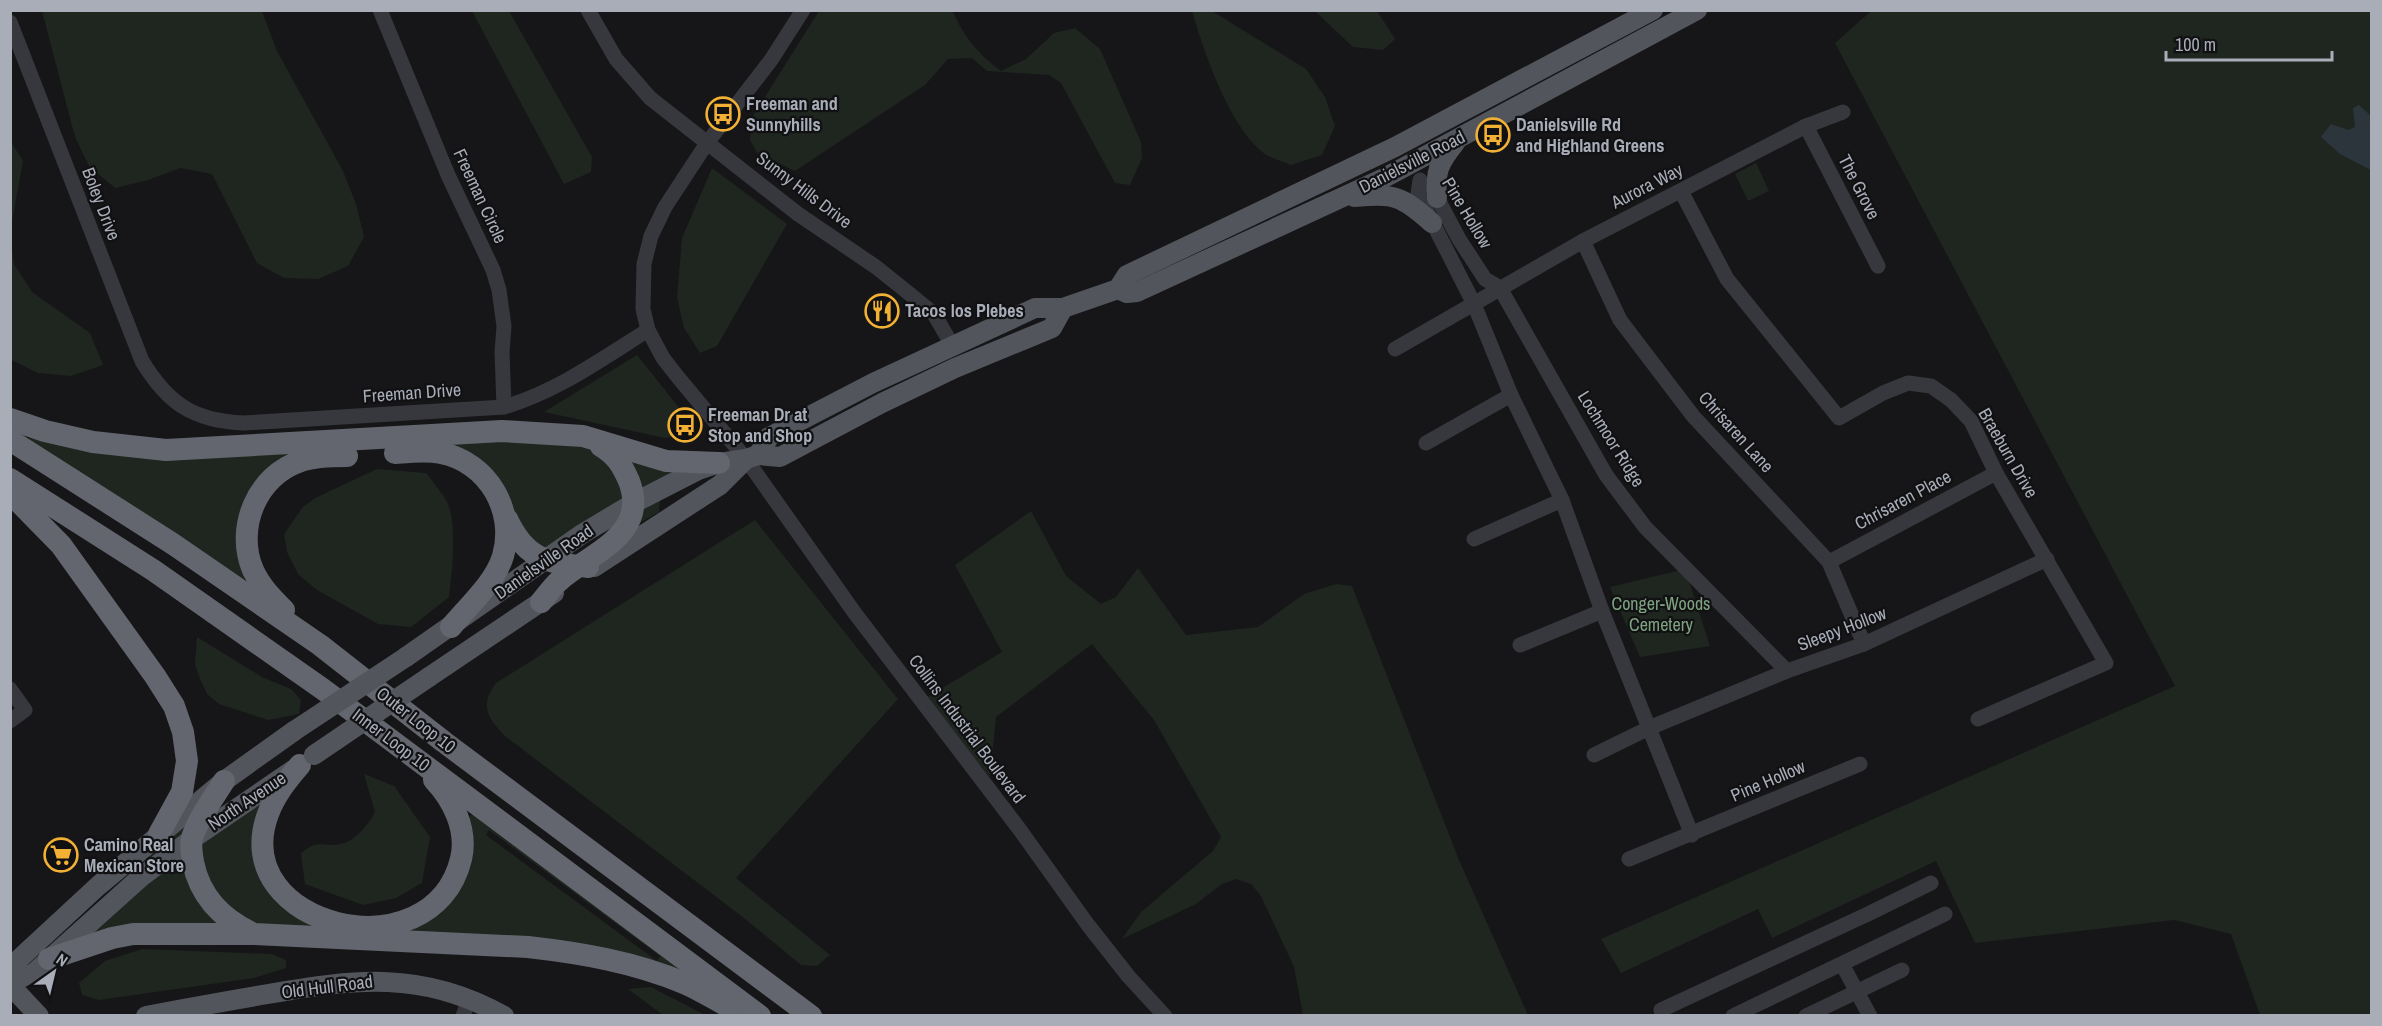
<svg xmlns="http://www.w3.org/2000/svg" width="2382" height="1026" font-family="'Archivo Narrow',sans-serif">
	<rect width="100%" height="100%" fill="#161618"/>
	<g fill="#1e261f" fill-rule="evenodd">
		<path d="M42,11h220l15,40 66,120 13,33 8,33 -16,29 -30,13 -34,-1 -27,-15 -45,-89 -32,-6 -32,12 -33,8 -26,-22 -14,-29z"/>
		<path d="M472,11h37l83,146 -1,15 -27,12z"/>
		<path d="M953,11c9,24 27,45 48,60l25,-12 28,-26 21,-5 25,21 41,93 1,16 -12,27 -15,-2 -54,-100 -12,-8 -62,-4 -15,-13 -24,1 -23,26 -130,86 -38,-18 -7,-13 1,-21 68,-108z"/>
		<path d="M1192,11h20l94,58 19,28 10,29 -13,29 -31,10c-10,-4 -22,-7 -30,-14 -33,-28 -57,-99 -69,-140z"/>
		<path d="M1315,11h62l18,28 -12,11 -30,-3z"/>
		<path d="M1871,11h500v1004h-111l-29,-81 -57,-14 -199,23 -39,-82 -164,77 -14,-29 -137,64 -20,-34 574,-253 -340,-643z"/>
		<path d="M11,142l12,19 -12,66 -1,-85z"/>
		<path d="M1756,163l13,28 -21,10 -13,-27z"/>
		<path d="M712,168l75,56 -70,122 -17,7 -16,-25 -7,-30 5,-60z"/>
		<path d="M10,230l4,34 18,28 58,41 13,32 -32,11 -33,-3 -27,-13z"/>
		<path d="M637,355l51,64 3,15 -26,4 -121,-26z"/>
		<path d="M32,432l39,11 430,-6 99,12 28,51 -84,53 -8,-3 -32,-52 -75,-51 -105,5 -59,26 -15,98 -7,3 -214,-139z"/>
		<path d="M618,452l58,17 -36,25z"/>
		<path d="M377,469l49,4c7,9 14,17 20,27 12,21 6,73 3,97l-38,30 -33,-3 -61,-34 -19,-16 -11,-22 -3,-18 19,-27 12,-9z"/>
		<path d="M660,500l-1,12 -25,14 2,-16z"/>
		<path d="M1031,511l35,65 35,28 15,-7 22,-29 48,67 72,-8 46,-33 32,-10 16,2 107,274 69,155h-225l-9,-48 -33,-71 -10,-12 -15,-5 -14,5 -26,20 -74,35 19,-27 72,-61 8,-14 -67,-117 -62,-76 -96,73 -6,60 -64,-79 76,-46 -47,-87z"/>
		<path d="M755,520l143,179 -162,179 94,77 -13,11 -16,-1 -57,-47 -239,-182c-17,-18 -26,-30 -9,-53z"/>
		<path d="M1685,569l25,77 -70,11 -30,-70z"/>
		<path d="M197,637l65,40 29,12 10,11 -2,14 -31,6 -49,-16 -12,-10 -7,-15 -5,-15z"/>
		<path d="M364,774l30,12 36,51 -8,46 -26,15 -33,7 -58,-21 -4,-31c20,-15 20,-5 40,-9 14,-3 28,-20 34,-32z"/>
		<path d="M272,793l-15,37 48,90 128,-7 32,-94 9,-6 223,165 -34,-7 -398,-42 -51,-28 -16,-59zM489,830l171,126 -3,5 -171,-126z"/>
		<path d="M182,823l7,10 -50,35 -4,-2z"/>
		<path d="M187,849l43,77 -139,8z"/>
		<path d="M142,949l130,5 14,6v8l-32,10 -155,22 -17,-5 -3,-12 26,-22z"/>
		<path d="M651,987l54,28h-42l-35,-26z"/>
	</g>
	<path fill="#2c353c" d="M2359,105l12,11v54l-31,-16 -19,-17 10,-13 17,6 7,-3 -2,-19z"/>
	<g fill="none" stroke-linecap="round" stroke-linejoin="round">
		<g stroke="#37383d" stroke-width="15">
			<path d="M380,10l68,165 45,95 6,20 5,36 -2,26 2,55"/>
			<path d="M588,10l28,49 34,39 148,116 78,53 35,28 23,19 18,31"/>
			<path d="M803,10l-32,50 -64,83 -42,64 -14,29 -7,28 -1,45 5,21 15,28 14,18 69,83 108,153 166,218 68,95 41,52 36,39"/>
			<path d="M10,22l132,339c26,43 52,60 102,62l260,-16c52,-15 98,-48 144,-77"/>
			<path d="M1806,126l72,140"/>
			<path d="M1420,180l-2,14 56,110 37,91 51,105 40,111 90,224"/>
			<path d="M1433,190l26,49 26,40 15,9 106,187 39,52 142,144"/>
			<path d="M1681,191l46,88 112,139 44,-25 25,-10 23,3 20,14 20,21 25,52 110,190 -128,56"/>
			<path d="M1583,241l37,79 73,96 136,146 35,82"/>
			<path d="M1395,349l188,-108 223,-115 37,-14"/>
			<path d="M1426,443l85,-48"/>
			<path d="M1474,539l88,-39"/>
			<path d="M1829,562l167,-89"/>
			<path d="M1520,645l82,-34"/>
			<path d="M10,689l15,21 -15,11"/>
			<path d="M1594,755l55,-27 138,-57 77,-27 183,-85"/>
			<path d="M1629,859l231,-95"/>
			<path d="M1842,964l28,52"/>
			<path d="M463,1016l6,-17"/>
			<path d="M1663,1016l-2,-6 207,-96 63,-31"/>
			<path d="M1733,1016l212,-102"/>
			<path d="M1806,1016l96,-46"/>
		</g>
		<g stroke="#53555c" stroke-width="20">
			<path d="M1354,197c41,-3 47,-2 78,26"/>
			<path d="M1437,198c-2,-26 1,-34 18,-55"/>
			<path d="M1118,289l9,4 10,-1 247,-114 313,-168"/>
			<path d="M758,455l11,-18 104,-54 162,-75h28l55,-19 9,-14 268,-128 258,-137"/>
			<path d="M594,567l126,-82 26,-26"/>
			<path d="M406,657l176,-123 50,-30 66,-34 21,-7 27,-4 12,-4 22,2 102,-54 73,-35 97,-40 11,-20"/>
			<path d="M429,677l125,-84"/>
			<path d="M10,978l8,-18 80,-74 126,-105 70,-50"/>
			<path d="M10,982l24,-9 107,-96 51,-38 101,-69"/>
			<path d="M10,985l29,31"/>
			<path d="M146,1016c41,-8 81,-15 122,-22 87,-15 155,-24 236,22"/>
		</g>
		<g stroke="#63666e" stroke-width="22">
			<path d="M10,419l35,12 48,11 73,8 336,-19 81,5 83,25 53,2"/>
			<path d="M10,440l163,104 147,101 124,97 367,274"/>
			<path d="M395,453c15,-1 31,-3 46,0 47,9 75,58 62,103 -8,27 -35,50 -52,71"/>
			<path d="M10,479l143,91 171,120 436,326"/>
			<path d="M10,493l51,52 94,131 19,30 9,26 4,29 -5,31 -23,42"/>
			<path d="M507,519c19,41 39,43 81,48"/>
			<path d="M541,602c6,-7 11,-15 18,-21 31,-28 91,-46 70,-100 -7,-16 -13,-26 -28,-35"/>
			<path d="M284,610c-12,-12 -24,-24 -31,-40 -18,-42 4,-95 48,-109 14,-5 31,-5 46,-5"/>
			<path d="M300,765c-13,15 -25,30 -32,49 -42,113 164,163 193,45 7,-29 -8,-59 -27,-79"/>
			<path d="M224,781c-11,18 -26,37 -32,57 -2,8 0,16 1,24 7,35 29,57 61,72l274,13c53,6 106,15 156,36 17,7 33,18 49,26"/>
			<path d="M49,959l63,-21 21,-4h118"/>
		</g>
		<g stroke="#53555c" stroke-width="20">
			<path d="M294,731l112,-74"/>
			<path d="M314,755l115,-78"/>
		</g>
	</g>
	<defs>
		<symbol id="bus-ring" viewBox="-11 -11 22 22"><circle r="9.5" fill="#111113" stroke="#f2b134" stroke-width="1.5"/><path d="M-5-6H5V4H4V6H2V4H-2V6H-4V4H-5ZM-3.5-4V0h7V-4ZM-3.5 1.2v1.5H-2V1.2ZM2 1.2v1.5H3.5V1.2Z" fill="#f2b134"/></symbol>
		<symbol id="restaurant-ring" viewBox="-11 -11 22 22"><circle r="9.5" fill="#111113" stroke="#f2b134" stroke-width="1.5"/><path d="M-5-6h1v4h1v-4h1v4h1v-4h1v5L-1.5 .5V6h-2V.5L-5-1ZM5-6V6H3V1.5H1.5Q1.5-4 5-6Z" fill="#f2b134"/></symbol>
		<symbol id="supermarket-ring" viewBox="-11 -11 22 22"><circle r="9.5" fill="#111113" stroke="#f2b134" stroke-width="1.5"/><path d="M-6-5.5h2.5l.6 2H6L4.5 2H-2.5L-4.4-4H-6ZM-1.5 3.2a1.3 1.3 0 1 0 .1 0ZM3 3.2a1.3 1.3 0 1 0 .1 0Z" fill="#f2b134"/></symbol>
	</defs>
	<g fill-rule="evenodd">
		<use href="#bus-ring" x="704" y="95" width="38" height="38"/>
		<use href="#bus-ring" x="1474" y="116" width="38" height="38"/>
		<use href="#restaurant-ring" x="863" y="292" width="38" height="38"/>
		<use href="#bus-ring" x="666" y="406" width="38" height="38"/>
		<use href="#supermarket-ring" x="42" y="836" width="38" height="38"/>
	</g>
	<g text-anchor="middle" stroke-width="4.5" stroke-linejoin="round" paint-order="stroke">
		<g font-size="18" font-weight="bold" fill="#a8adb8" stroke="#111113" text-anchor="start">
			<text x="746" y="110">Freeman and<tspan x="746" dy="21">Sunnyhills</tspan></text>
			<text x="1516" y="131">Danielsville Rd<tspan x="1516" dy="21">and Highland Greens</tspan></text>
			<text x="905" y="317">Tacos los Plebes</text>
			<text x="708" y="421">Freeman Dr at<tspan x="708" dy="21">Stop and Shop</tspan></text>
			<text x="84" y="851">Camino Real<tspan x="84" dy="21">Mexican Store</tspan></text>
		</g>
		<g font-size="18" fill="#a8adb8" stroke="#111113">
			<text transform="translate(1412 162) rotate(-27)" y="6">Danielsville Road</text>
			<text transform="translate(1647 186) rotate(-27)" y="6">Aurora Way</text>
			<text transform="translate(1859 187) rotate(63)" y="6">The Grove</text>
			<text transform="translate(804 190) rotate(37)" y="6">Sunny Hills Drive</text>
			<text transform="translate(480 196) rotate(65)" y="6">Freeman Circle</text>
			<text transform="translate(101 204) rotate(69)" y="6">Boley Drive</text>
			<text transform="translate(1467 213) rotate(59)" y="6">Pine Hollow</text>
			<text transform="translate(412 393) rotate(-4)" y="6">Freeman Drive</text>
			<text transform="translate(1736 432) rotate(48)" y="6">Chrisaren Lane</text>
			<text transform="translate(1611 439) rotate(58)" y="6">Lochmoor Ridge</text>
			<text transform="translate(2008 453) rotate(60)" y="6">Braeburn Drive</text>
			<text transform="translate(1903 500) rotate(-28)" y="6">Chrisaren Place</text>
			<text transform="translate(544 562) rotate(-35)" y="6">Danielsville Road</text>
			<text transform="translate(1842 629) rotate(-21)" y="6">Sleepy Hollow</text>
			<text transform="translate(416 720) rotate(38)" y="6">Outer Loop 10</text>
			<text transform="translate(967 729) rotate(53)" y="6">Collins Industrial Boulevard</text>
			<text transform="translate(391 740) rotate(37)" y="6">Inner Loop 10</text>
			<text transform="translate(1768 781) rotate(-23)" y="6">Pine Hollow</text>
			<text transform="translate(247 801) rotate(-34)" y="6">North Avenue</text>
			<text transform="translate(327 987) rotate(-7)" y="6">Old Hull Road</text>
		</g>
		<g font-size="18" fill="#7fa381" stroke="#111113">
			<text x="1661" y="610">Conger-Woods<tspan x="1661" dy="21">Cemetery</tspan></text>
		</g>
	</g>
	<rect width="2382" height="1026" fill="none" stroke="#a8adb8" stroke-width="24"/>
	<g transform="translate(54 972) rotate(34)" stroke="#111113" stroke-width="4.5" paint-order="stroke">
	<path d="M0-4.5L10 22L0 15L-10 22Z" fill="#a8adb8"/>
	<text y="-9" font-size="16" font-weight="bold" text-anchor="middle" fill="#a8adb8">N</text>
	</g>
	<path d="M2166 51v9h166v-9" fill="none" stroke="#a8adb8" stroke-width="3"/>
	<text x="2175" y="51" font-size="18" fill="#a8adb8" stroke="#111113" stroke-width="4.5" paint-order="stroke">100 m</text>
</svg>
